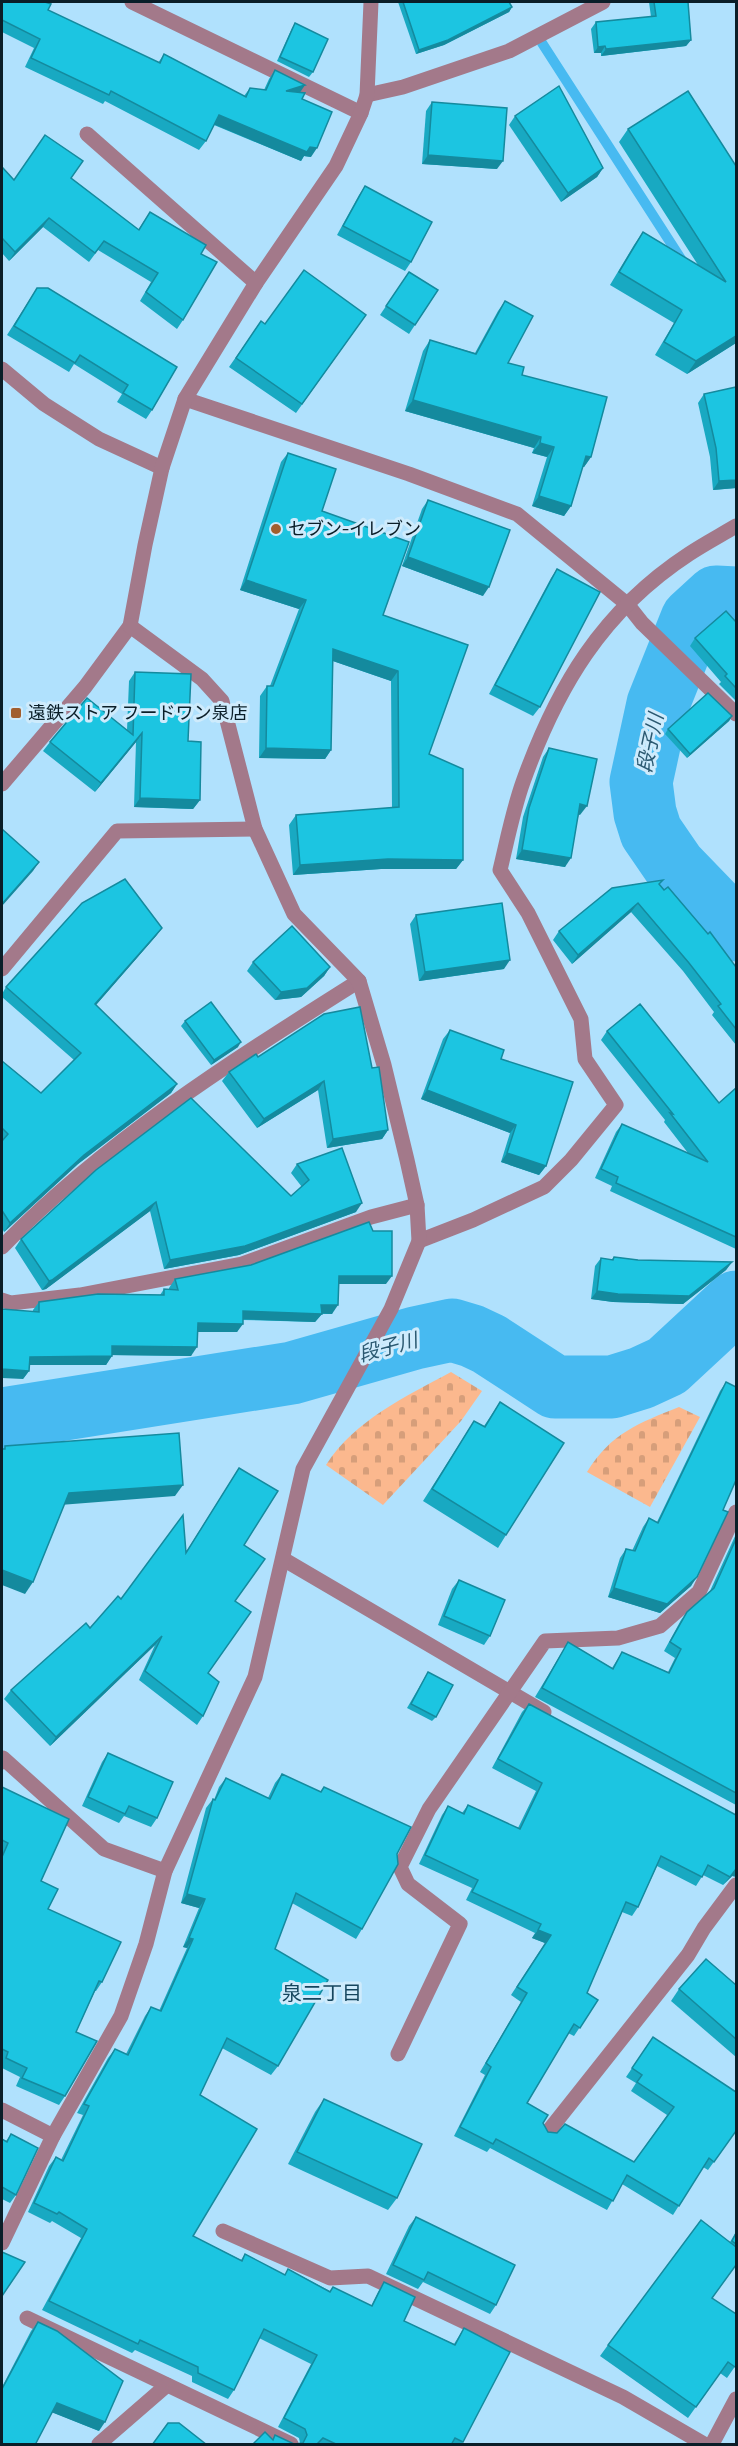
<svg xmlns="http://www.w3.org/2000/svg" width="738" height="2446" font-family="Barlow,'Noto Sans JP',sans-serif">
	<defs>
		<pattern id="cemetery-stones" width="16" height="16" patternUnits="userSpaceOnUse" patternTransform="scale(1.5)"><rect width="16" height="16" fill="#fbb88e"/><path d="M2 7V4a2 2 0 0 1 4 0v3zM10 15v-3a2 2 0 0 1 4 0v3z" fill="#d69e7a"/></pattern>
	</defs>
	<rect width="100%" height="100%" fill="#b0e1fd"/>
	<g fill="url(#cemetery-stones)">
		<path d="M451,1372l31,19 -21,30 -78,84 -57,-40c29,-45 79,-68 125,-93z"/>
		<path d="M679,1407l21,10 -50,90 -63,-35c24,-39 52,-49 92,-65z"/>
	</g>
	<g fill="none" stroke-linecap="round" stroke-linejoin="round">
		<path stroke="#47baf1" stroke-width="10" d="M542,43l141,219"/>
		<g stroke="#47baf1" stroke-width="63">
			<path d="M736,598l-20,-1 -24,22 -34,85 -17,78 4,31 6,19 24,35 61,63"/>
			<path d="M2,1419l290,-46 123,-35 37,-8 20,6 17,8 66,43h57l29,-9 26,-12 69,-64"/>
		</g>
		<g stroke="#a3798a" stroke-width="15">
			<path d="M132,2l229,111"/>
			<path d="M367,95l36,-8 106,-36 94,-49"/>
			<path d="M87,134l169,149"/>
			<path d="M2,369l42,35 55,35 63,29"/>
			<path d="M185,399l224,75 108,40 110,90 15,19 94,91"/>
			<path d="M2,784l83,-97 45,-61 15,-81 17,-77 23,-69 71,-116 80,-117 25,-53 6,-18 4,-93"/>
			<path d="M2,969l115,-138 138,-2"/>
			<path d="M419,1241l54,-21 71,-33 27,-27 45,-55 -31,-46 -4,-40 -53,-106 -28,-43c7,-29 13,-60 23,-88 34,-95 79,-171 166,-228 15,-10 32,-19 47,-28"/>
			<path d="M2,1247c104,-107 232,-187 357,-266"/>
			<path d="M2,1300l9,3 69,-8 162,-31 129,-47 46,-12"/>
			<path d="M283,1559l261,153"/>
			<path d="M2,1762l1,-4 101,91 61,22"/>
			<path d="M398,2054l62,-130 -52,-40 -8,-17 29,-58 116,-168 73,-3 42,-12 39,-34 37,-80"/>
			<path d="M2,2110l51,26"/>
			<path d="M547,2133l141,-178 16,-27 32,-43"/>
			<path d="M223,2231l107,47 38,-2 255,121 81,47"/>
			<path d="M2,2243l51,-107 68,-120 25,-72 19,-73 90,-194 48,-208 88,-160 28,-68 -2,-36 -10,-45 -23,-95 -25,-84 -65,-67 -39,-85 -33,-128 -20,-22 -72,-53"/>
			<path d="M27,2318l264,126"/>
			<path d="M99,2444l68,-59"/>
			<path d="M712,2444l24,-45"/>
		</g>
	</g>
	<g fill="#18a9c2">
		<path d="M2,2l46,8 110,53 6,-9 80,42 6,-8 14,2 5,-11 6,-9 25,22 2,7 9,58 -7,-1 -3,5 -87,-36 -8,16 -7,9 -94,-49 -2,3 -78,-37 9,-19 -32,-16z"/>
		<path d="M398,2h111l3,5 -3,5 -65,33 -28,9z"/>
		<path d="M649,2h39l3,38 -5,6 -85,10v-3h-7l-3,-24 5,-7 55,-5z"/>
		<path d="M295,23l18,49 -4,5 -32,-16 15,-33z"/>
		<path d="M432,102l65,67 -75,-5 4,-53z"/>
		<path d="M515,116l88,52 -6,9 -36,25 -52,-77z"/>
		<path d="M628,129l108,37v177l-49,31 -32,-19 19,-32 -64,-38 24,-40 9,-13 55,33 -79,-123z"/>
		<path d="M2,167l12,13 57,-2 67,52 12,-18 51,42 -18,66 -6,9 -37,-28 11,-19 -53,-32 -9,12 -46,-35 -34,34 -7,-8z"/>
		<path d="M365,186l46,76 -6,9 -68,-36 22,-40z"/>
		<path d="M409,272l29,18 -29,44 -29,-19z"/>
		<path d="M37,288l115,122 -6,9 -29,-17 5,-8 -48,-30 -5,8 -62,-37z"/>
		<path d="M505,301l3,62 14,12 69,82 -7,10h-2l-11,39 -7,10 -32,-10 15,-49 -15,-4 2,-5 -129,-37 18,-60 7,-11 45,13 23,-42z"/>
		<path d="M366,315l-70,98 -67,-46 32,-46 4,3z"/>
		<path d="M736,387v101l-23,2 -3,-33 -12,-54 6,-9z"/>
		<path d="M288,453l95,162 80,245 -7,9h-75l-88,6 -4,-50 7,-10 96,-7 -1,-127 -58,-20 -2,89 -6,9 -66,-1 1,-62 7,-10h3l29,-77 -59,-19 41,-128z"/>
		<path d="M428,500l55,96 -81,-30 20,-57z"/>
		<path d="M557,569l-17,138 -7,9 -44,-22 62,-116z"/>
		<path d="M736,622v79l-17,-17 2,-2 -31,-36 5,-8z"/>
		<path d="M135,672l53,69 12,59 -7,9 -59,-2 2,-65 -41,50 -52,-41 7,-9 77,-12 2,-49z"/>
		<path d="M732,716l-3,5 -42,37 -22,-24 3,-5z"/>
		<path d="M549,748l31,67 -1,-1 -14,53 -49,-8 7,-42 20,-60z"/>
		<path d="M660,885l76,82v78l-24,-30 2,-3 -31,-41 -52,-59 -59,52 -19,-24 6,-9z"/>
		<path d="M416,915l88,54 -85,12 -9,-57z"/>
		<path d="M162,928l-6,8 -60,69 81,79 -6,9 -93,71 -74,68 -2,-4v-167l39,32 33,-33 -72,-63v-3l4,-7z"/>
		<path d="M253,962l77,5 -6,9 -23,21 -26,3 -28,-29z"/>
		<path d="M185,1021l53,26 -27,18 -30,-39z"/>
		<path d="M450,1030l51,29 45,107 -7,9 -38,-13 9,-29 -89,-34 22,-60z"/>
		<path d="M607,1031l112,72 17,-15v161l-126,-58 2,-5 -17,-8 21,-46 6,-8 66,29 -24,-31 1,-2 -64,-80z"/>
		<path d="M258,1057l114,11 16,62 -6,9 -55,9 -9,-58 -61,38 -35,-47 7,-9z"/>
		<path d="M297,1164l59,48 -117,43 -75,14 -14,-58 -104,78 -4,1 -27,-42 6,-9 75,-69 195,26 11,-9 -11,-14z"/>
		<path d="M614,1257l24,3 94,2 -6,8 -43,34 -70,-2 -22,-3 4,-33 6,-8 10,2z"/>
		<path d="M175,1279l211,5h-47l-7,30h-10l-7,8 -72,-2 -6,12h-39l-7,24 -79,-1 -6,10h-76l-1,6 -6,8 10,-69 6,-8 121,-7 4,-6h5v-1z"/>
		<path d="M726,1382l-3,128 -32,76 -31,27 -52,-16 12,-39 6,-9 6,2 11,-24 6,-9 8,4 63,-131z"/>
		<path d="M500,1402l6,133 -8,13 -75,-47 51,-80 10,5z"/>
		<path d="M239,1468l5,77 -9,56 -27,72 -5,43 -6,9 -58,-45 16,-35 -105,101 -46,-47 7,-9 79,-62 31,-29 65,-47z"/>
		<path d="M736,1534v271l-201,-108 33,-55 44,26 10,-16 46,20 7,-14 -11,-7 17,-31 6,-8 23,-21z"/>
		<path d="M459,1580l31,56 -6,9 -46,-20 14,-36z"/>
		<path d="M428,1672l8,45 -4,4 -25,-13z"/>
		<path d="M529,1704l203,172 -9,9 -20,-10 -7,11 -39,-20 -19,41 -6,9 -10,-4 -35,81 11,7 -24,36 -6,-3 -41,70 16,20 5,9 86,30 33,-47 -36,-24 5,-8 -10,-6 27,-40 83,94 -28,39 -5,-3 -30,48 -51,-31 -15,26 -117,-62 -3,4 -33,-16 31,-61 -5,-3 41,-70 -10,-7 34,-52 -13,-5 3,-5 -69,-33 6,-12 -53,-24 23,-49 6,-9 14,7 6,-8 50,23 18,-37 -44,-23 30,-56z"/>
		<path d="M108,1753l49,65 -6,9 -27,-11 -5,7 -37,-17 20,-44z"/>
		<path d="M282,1774l38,18 4,-5 73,67 -35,75 -6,10 -64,-36 -17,46 3,117 -7,9 -49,-27 -22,47 -7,141 48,24 4,-6 40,21 3,-6 42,22 3,-4 38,19 7,-14 6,-10 20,39 50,23 10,-16 -1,114 -2,3h-209l21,-6 2,-4 19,9 6,-1 -1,-5 -21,-11 33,-63 -52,-26 -25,52 -6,9 -36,-17v-6l-57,-26 -3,3 -90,-43 39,-72 -29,-17 -2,2 -22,-11 21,-46 7,-9 5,3 22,-45 -6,-2 31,-55 7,-9 11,5 19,-38 6,-9 8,4 28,-63 -4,-1 16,-39 -18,-5 25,-95 7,-9 1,1 5,-13 7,-9 42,20 7,-15z"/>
		<path d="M2,1787l39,94 7,28 54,73 -6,9h-1l-19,41 -11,64 -6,9 -43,-19 4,-9 -18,-9z"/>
		<path d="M736,1985v72l-65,-56 8,-12z"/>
		<path d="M324,2099l73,99 -9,12 -100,-46 27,-52z"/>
		<path d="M11,2134l5,61 -6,8 -8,-4v-60l4,2z"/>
		<path d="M416,2217l80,88 -6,9 -67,-32 -5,7 -32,-15 23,-48z"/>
		<path d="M736,2232v33l-24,33 24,67 -9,13 -7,-5 -32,45 -88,-62 8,-11 122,-103z"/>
		<path d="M38,2322l61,109 -47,-19 -50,33v-58l29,-56z"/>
	</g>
	<g fill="#148a9e">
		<path d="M512,7l-3,5 -65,33 -28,9 3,-4z"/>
		<path d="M691,40l-5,6 -85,10 5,-7z"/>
		<path d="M605,46l-4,7h-7l4,-6z"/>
		<path d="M305,85l-6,9 -13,-3z"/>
		<path d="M219,115l98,33 -6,9 -7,-1 -3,5 -88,-37z"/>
		<path d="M428,155l75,6 -6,8 -75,-5z"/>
		<path d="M603,168l-6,9 -36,25 7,-9z"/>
		<path d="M49,218l-6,9 -34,34 6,-9z"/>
		<path d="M736,336v7l-49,31 9,-13z"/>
		<path d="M413,400l128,37 -7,11 -129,-37z"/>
		<path d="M540,443l14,4 -7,10 -15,-4z"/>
		<path d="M586,456l5,1 -7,10 -6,-1z"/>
		<path d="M736,480v8l-23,2 6,-9z"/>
		<path d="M539,496l32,10 -7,10 -32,-10z"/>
		<path d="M408,557l81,30 -6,9 -81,-30z"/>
		<path d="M246,580l60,20 -7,9 -59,-19z"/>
		<path d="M333,649l65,22 -7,10 -64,-22z"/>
		<path d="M732,716l-3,5 -42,37 3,-4z"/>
		<path d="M142,733l-6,9 -41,50 6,-9z"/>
		<path d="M266,748l65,2 -6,9 -66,-1z"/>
		<path d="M140,798l60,2 -7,9 -59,-2z"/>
		<path d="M580,804l7,2 -7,9 -6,-2z"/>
		<path d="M522,850l49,8 -6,9 -49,-8z"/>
		<path d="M388,859l75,1 -7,9h-75l-88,6 7,-10z"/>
		<path d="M39,862l-6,9 -31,35v-2z"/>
		<path d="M638,903l-7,9 -59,52 6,-9z"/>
		<path d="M162,928l-6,8 -67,77 6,-9z"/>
		<path d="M510,960l-6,9 -85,12 6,-9z"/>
		<path d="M330,967l-6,9 -23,21 -26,3 6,-8z"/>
		<path d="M241,1042l-3,5 -27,18 3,-5z"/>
		<path d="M324,1081l-6,9 -61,38 7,-9z"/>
		<path d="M177,1084l-6,9 -93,71 -74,68 6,-9 74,-68z"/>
		<path d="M427,1090l89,35 -6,8 -89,-34z"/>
		<path d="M388,1130l-6,9 -55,9 6,-9z"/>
		<path d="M507,1153l39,13 -7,9 -38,-13z"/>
		<path d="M156,1202l-6,9 -104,78 -4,1 7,-9z"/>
		<path d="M362,1203l-6,9 -117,43 -75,14 6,-9z"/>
		<path d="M732,1262l-6,8 -43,34 -70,-2 -22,-3 6,-8z"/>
		<path d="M339,1276h53l-6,8h-53z"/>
		<path d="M321,1305h17l-6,9 -17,-1z"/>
		<path d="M243,1311l79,3 -7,8 -78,-3z"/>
		<path d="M198,1323l45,1 -6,8h-45z"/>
		<path d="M112,1346l85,1 -6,9 -85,-1z"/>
		<path d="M112,1356l-6,9h-82l6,-8z"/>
		<path d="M2,1369l27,2 -6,8 -21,-1z"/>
		<path d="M183,1485l-8,11 -115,9 9,-12z"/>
		<path d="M2,1570l31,12 -8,12 -23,-9z"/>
		<path d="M697,1577l-6,9 -31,27 -52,-16 6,-9z"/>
		<path d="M162,1636l-7,9 -105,101 6,-9z"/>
		<path d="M736,1869v8l-4,-1 -9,9z"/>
		<path d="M187,1894l18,5 -6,9 -18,-5z"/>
		<path d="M538,1930l13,5 -6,8 -13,-5z"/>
		<path d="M189,1938l4,1 -6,9 -4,-1z"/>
		<path d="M57,2403l48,19 -6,9 -48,-19z"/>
	</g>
	<g fill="#1cc5e1" stroke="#148a9e" stroke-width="1.5">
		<path d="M2,2h43l6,2 -3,6 112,53 4,-9 82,43 4,-9 16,2 9,-20 30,15 -19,6 19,2 -3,6 30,13 -15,36 -7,-1 -3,5 -88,-37 -13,26 -95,-50 -2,4 -78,-37 9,-19 -38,-19z"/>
		<path d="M403,2h106l3,5 -64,33 -29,10z"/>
		<path d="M654,2h34l3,38 -85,9 -1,-3 -7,1 -2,-25 60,-6z"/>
		<path d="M295,23l33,16 -15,33 -33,-15z"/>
		<path d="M559,86l44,82 -35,25 -53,-77z"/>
		<path d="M688,91l48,75v170l-40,25 -32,-19 18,-32 -63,-38 24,-40 83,50 -98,-153z"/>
		<path d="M432,102l75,6 -4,53 -75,-6z"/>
		<path d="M45,135l38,26 -12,17 68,52 11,-18 56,33 -5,9 16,8 -34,58 -37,-28 12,-19 -54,-32 -9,12 -46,-35 -34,34 -13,-14v-71l12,13z"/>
		<path d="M365,186l67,36 -21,40 -68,-36z"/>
		<path d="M304,270l62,45 -64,89 -66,-46 25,-37 4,3z"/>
		<path d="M409,272l29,18 -23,35 -29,-19z"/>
		<path d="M37,288h11l129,79 -25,43 -29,-17 5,-8 -48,-30 -5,8 -61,-37z"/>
		<path d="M505,301l28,15 -25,47 16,4 -2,8 85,22 -16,60 -5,-1 -15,50 -32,-10 15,-49 -14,-4 1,-6 -128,-37 17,-60 46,14z"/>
		<path d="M736,387v93l-17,1 -3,-33 -12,-54z"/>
		<path d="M288,453l48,16 -14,42 87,31 -26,73 85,30 -39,109 34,15v91l-75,-1 -88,6 -4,-50 103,-8 -1,-136 -65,-22 -2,101 -65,-2 1,-62h6l33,-86 -60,-20z"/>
		<path d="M428,500l82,30 -21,57 -81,-30z"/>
		<path d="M557,569l43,23 -60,115 -45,-22z"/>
		<path d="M726,611l10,11v66l-11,-12 2,-2 -32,-36z"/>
		<path d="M135,672l56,2 -3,67 13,1 -1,58 -60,-2 2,-65 -41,50 -51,-41 37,-44 46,37z"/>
		<path d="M708,693l24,23 -42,38 -22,-25z"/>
		<path d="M549,748l48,11 -10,47 -7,-2 -9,54 -49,-8 7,-42z"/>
		<path d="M2,829l37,33 -37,42z"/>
		<path d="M125,879l37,49 -67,76 82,80 -93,71 -74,68 -7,-11 -1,2v-73l6,-7 -6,-6v-67l39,32 40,-40 -75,-66 76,-84z"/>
		<path d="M663,880l-4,4 5,6 4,-3 40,47 2,-2 26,35v62l-18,-23 3,-2 -32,-41 -51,-60 -60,52 -19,-24 53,-43z"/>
		<path d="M502,903l8,57 -85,12 -9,-57z"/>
		<path d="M292,926l38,41 -23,21 -26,4 -28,-30z"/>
		<path d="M211,1002l30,40 -27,18 -29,-39z"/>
		<path d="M640,1004l79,99 17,-15v149l-120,-54 2,-6 -17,-8 21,-45 86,38 -38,-49 3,1 -66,-83z"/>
		<path d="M360,1007l12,61 7,-1 9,63 -55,9 -9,-58 -60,38 -35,-47 27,-18 2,3 66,-43z"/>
		<path d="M450,1030l54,20 -3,9 72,23 -27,84 -39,-13 9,-28 -89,-35z"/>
		<path d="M191,1098l100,98 18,-16 -12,-16 45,-16 20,55 -117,43 -75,14 -14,-58 -104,78 -3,1 -28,-42 75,-69z"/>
		<path d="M369,1222l4,9h19v45h-53l-1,29h-17l1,9 -79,-3v13l-45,-1 -1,24 -85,-1v10l-82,1 -1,14 -27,-2v-60l37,3v-10l59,-8 66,1v-6l14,1 -3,-11 76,-14z"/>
		<path d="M614,1257l24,3 94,2 -43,34 -71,-2 -21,-3 4,-33 12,2z"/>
		<path d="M726,1382l10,5v93l-13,30 5,2 -31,65 -30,27 -53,-16 12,-39 9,2 14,-33 9,5z"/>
		<path d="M500,1402l64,41 -58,92 -74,-46 42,-68 11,6z"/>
		<path d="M179,1433l4,52 -114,8 -36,89 -31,-12v-121h3v-3z"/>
		<path d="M239,1468l39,23 -34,54 21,14 -30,42 16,11 -43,61 11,9 -16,34 -58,-45 17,-35 -106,101 -45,-47 75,-67 4,5 28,-32 3,3 62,-84 3,38z"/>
		<path d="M736,1539v254l-194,-105 26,-46 45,27 9,-17 47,21 12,-24 -11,-7 17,-30 27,-24z"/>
		<path d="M459,1580l46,20 -15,36 -46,-20z"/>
		<path d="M428,1672l25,13 -17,32 -25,-13z"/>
		<path d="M529,1704l207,111v54l-6,8 -22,-12 -6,12 -41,-21 -23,51 -12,-5 -39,91 11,7 -18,28 -6,-4 -47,79 21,12 -5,8 5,9 9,1 8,-9 69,38 40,-55 -37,-25 5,-7 -10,-7 21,-31 83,55v39l-22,31 -5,-4 -30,48 -52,-31 -14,26 -117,-62 -3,5 -33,-17 31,-60 -5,-4 41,-70 -10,-6 34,-52 -13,-5 3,-6 -69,-32 6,-12 -53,-25 23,-49 16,8 4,-9 52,24 22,-46 -44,-24z"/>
		<path d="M108,1753l65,29 -16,36 -28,-12 -4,8 -37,-17z"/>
		<path d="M282,1774l39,18 3,-5 87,40 -14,27 1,10 -36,65 -66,-36 -21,56 53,31 -50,86 -51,-28 -27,57 57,34 -64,107 49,25 3,-7 40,21 3,-6 42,23 3,-5 39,19 12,-24 31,15 -11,24 51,24 9,-17 46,24 -47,90 -8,-4 -4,7h-113l-15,-7 -7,7h-64l13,-13 8,8 2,-5 19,9 9,-1 4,-8 -2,-6 -21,-11 33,-63 -53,-26 -30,61 -36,-17v-6l-58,-27 -2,4 -89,-43 38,-72 -28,-17 -2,2 -23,-11 22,-46 7,4 26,-55 -5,-2 31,-55 13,6 23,-48 10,4 32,-72 -4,-1 16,-39 -18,-5 26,-95 2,1 11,-22 44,21z"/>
		<path d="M2,1787l67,32 -28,62 17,8 -10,20 73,33 -19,40 -3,-1 -23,51 21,9 -32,55 -43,-18 5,-10 -21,-10 2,-6 -6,-3v-192l6,-14 -6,-3z"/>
		<path d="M706,1959l30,26v54l-57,-50z"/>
		<path d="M324,2099l98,45 -25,54 -100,-46z"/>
		<path d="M11,2134l27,14 -22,47 -14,-8v-48l5,3z"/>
		<path d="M416,2217l99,48 -19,40 -68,-33 -4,8 -31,-15z"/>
		<path d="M701,2220l35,27v18l-24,33 24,16v51l-1,2 -7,-5 -32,45 -88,-62z"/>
		<path d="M736,2233v11l-4,-3z"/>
		<path d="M2,2252l23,10 -23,34z"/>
		<path d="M38,2322l19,9 66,50 -18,41 -48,-19 -22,42h-33v-56z"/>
		<path d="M168,2423h11l28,22h-55z"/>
	</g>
	<g fill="#a15e2e" stroke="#ceebfc" stroke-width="2">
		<circle cx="276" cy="529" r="6"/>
		<rect x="10" y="707" width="12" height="12" rx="3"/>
	</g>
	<g text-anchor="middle" stroke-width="6" stroke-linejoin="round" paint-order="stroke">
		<g font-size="18" fill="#0a1e28" stroke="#ceebfc" text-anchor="start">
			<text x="288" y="535">セブン-イレブン</text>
			<text x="28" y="719">遠鉄ストア フードワン泉店</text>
		</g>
		<g font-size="20" font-style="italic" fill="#2b5971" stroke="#ceebfc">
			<text transform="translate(650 743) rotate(-78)" y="7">段子川</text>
			<text transform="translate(388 1347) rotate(-15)" y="7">段子川</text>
		</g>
		<g font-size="20" fill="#15455d" stroke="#ceebfc">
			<text x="322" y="2000">泉二丁目</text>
		</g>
	</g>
	<rect width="738" height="2446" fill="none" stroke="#0a1e28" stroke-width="6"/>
</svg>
